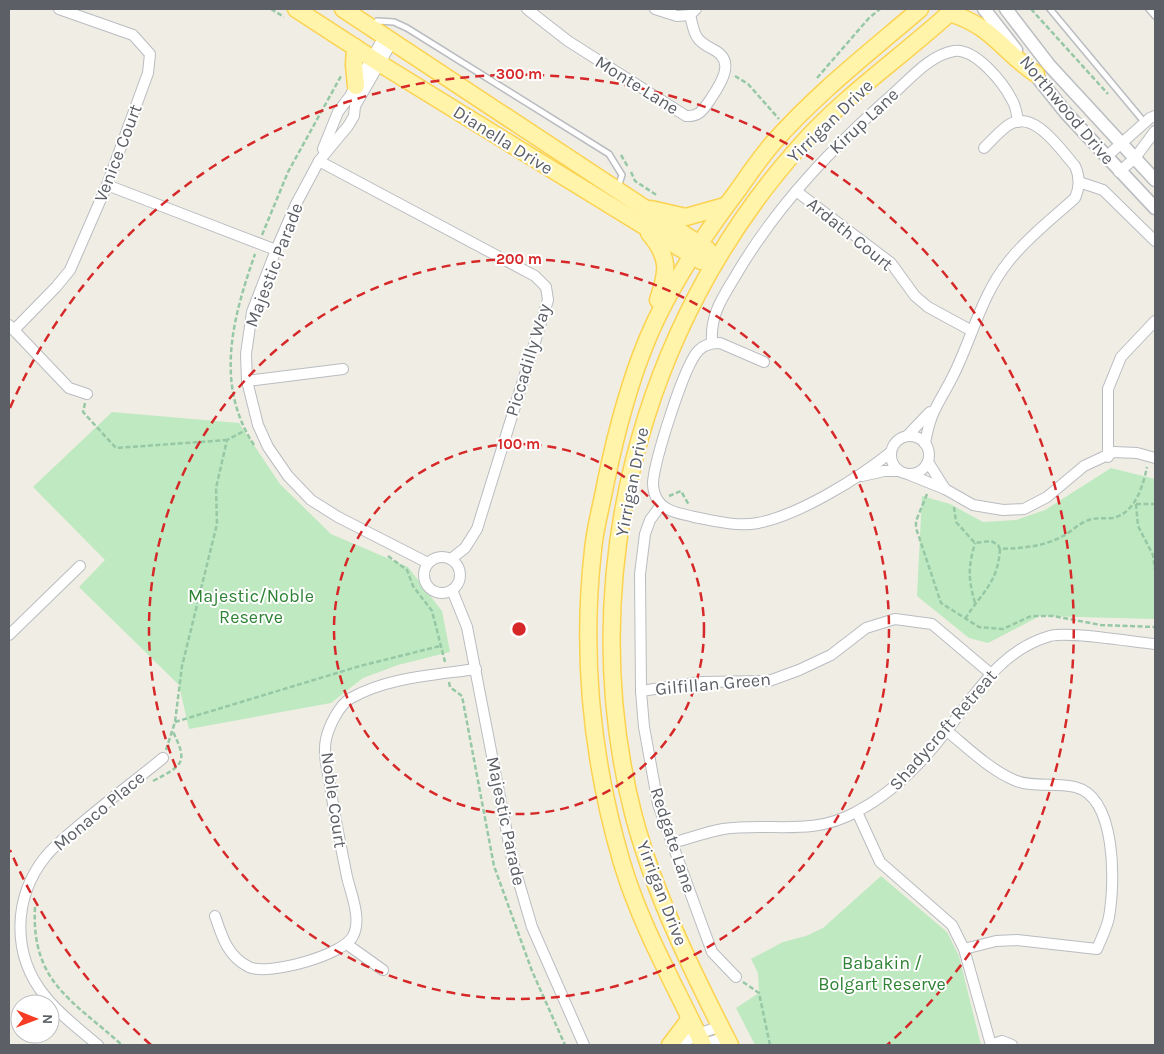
<svg xmlns="http://www.w3.org/2000/svg" width="1164" height="1054" font-family="Karla,sans-serif">
	<rect width="100%" height="100%" fill="#f0eee4"/>
	<g fill="#bfe9c0">
		<path d="M112,412l127,11 41,61 51,50 77,33 34,44 8,41 -52,13 -35,13 -32,25 -142,26 -10,-44 -100,-98 26,-27 -72,-73z"/>
		<path d="M1111,468l44,11v140l-115,-3 -52,27 -19,-5 -52,-42 5,-100 28,8 33,18 33,-2 29,-10z"/>
		<path d="M881,876l66,56 12,24 22,89h-226l-19,-37 23,-15 -1,-20 -7,-14 32,-17 23,-6 17,-8z"/>
	</g>
	<g fill="none" stroke-linecap="round" stroke-linejoin="round">
		<defs>
			<g id="service">
				<path d="M1050,9l95,114"/>
				<path d="M1149,9l6,7"/>
				<path d="M373,27l4,-6 17,1 13,6 202,126 13,21 -4,12"/>
			</g>
			<g id="minor">
				<path d="M527,9l41,32 118,75c13,1 17,-6 24,-16 9,-14 26,-37 6,-49 -7,-4 -15,-7 -19,-14 -4,-6 -5,-15 -7,-22"/>
				<path d="M655,9l22,7 13,-1 6,-6"/>
				<path d="M393,40l-38,66 -1,10 -6,10 -29,35 -23,43 -20,46 -24,62 -6,42 1,27 11,44 10,22 20,29 23,24 27,17 90,46"/>
				<path d="M323,149l15,-37 12,-16 35,-61"/>
				<path d="M1106,157l44,-39 5,-2"/>
				<path d="M319,161l216,115 11,11 2,13 -71,229 -12,19 -14,11"/>
				<path d="M1119,172l16,-14 20,-27"/>
				<path d="M1079,182l24,8 52,51"/>
				<path d="M107,185l169,65"/>
				<path d="M796,191l95,72 24,33 13,11 44,24"/>
				<path d="M9,325l60,63 18,6"/>
				<path d="M14,330l42,-43 14,-17 37,-85 41,-112 2,-19 -17,-19 -74,-26"/>
				<path d="M712,343c-2,-31 12,-47 27,-73 41,-68 95,-124 154,-176 18,-16 37,-39 61,-43 21,-3 49,31 58,49 4,6 5,14 6,22"/>
				<path d="M764,362l-44,-19c-8,0 -15,1 -21,7 -15,14 -44,110 -46,132 0,4 1,11 3,15 7,15 24,16 38,20 21,4 43,10 64,6 41,-8 101,-45 133,-71"/>
				<path d="M247,381l96,-12"/>
				<circle cx="910" cy="455" r="19"/>
				<path d="M907,436l23,-24"/>
				<path d="M925,444c5,-32 13,-39 27,-66 20,-39 29,-83 57,-117 18,-23 44,-43 66,-63 5,-11 5,-21 0,-32 -15,-17 -42,-59 -68,-40 -8,6 -16,15 -23,22"/>
				<path d="M1108,457v-68l13,-32 34,-36"/>
				<path d="M928,462l17,27"/>
				<path d="M910,475l35,14 28,16 30,5 21,-1 23,-12 37,-31 30,-14 23,1 18,5"/>
				<path d="M862,476l22,-5h15"/>
				<path d="M661,505l-11,15 -5,14 -5,40 1,117 3,36 14,77 14,39 40,109 24,25"/>
				<circle cx="442" cy="575" r="18"/>
				<path d="M452,590l15,37 45,232 20,68 52,118"/>
				<path d="M9,635l71,-69"/>
				<path d="M641,691l61,-9 67,-1 30,-11 32,-15 35,-27 29,-9 37,5 58,49"/>
				<path d="M947,731c21,17 42,38 67,49 18,8 42,2 61,7 42,10 40,97 34,130 -2,11 -8,22 -12,32l-80,-9 -21,1 -32,8"/>
				<path d="M857,812l23,50 72,63 12,24 27,96"/>
				<path d="M672,843c16,-4 34,-11 51,-14 47,-7 88,8 133,-17 37,-19 67,-50 92,-83 29,-37 53,-79 102,-93 20,-5 82,6 105,8"/>
				<path d="M215,916c7,21 13,41 34,51 19,9 95,-12 104,-31 9,-17 -2,-42 -6,-59 -6,-31 -13,-62 -17,-93 -3,-15 -7,-30 -4,-45 3,-13 13,-34 25,-41 37,-21 84,-23 125,-29"/>
				<path d="M348,945l35,25"/>
				<path d="M98,1045c-18,-15 -39,-31 -53,-49 -34,-42 -32,-99 1,-140 11,-13 24,-23 37,-34 26,-22 53,-42 80,-64"/>
				<path d="M680,1045l18,-11 23,-8"/>
				<path d="M701,1045l25,-8"/>
				<path d="M991,1045l11,-4 10,4"/>
			</g>
			<g id="tertiary">
				<path d="M984,9l32,41"/>
				<path d="M1006,9l43,56 106,115"/>
				<path d="M1030,68l36,45 89,95"/>
			</g>
			<g id="primary">
				<path d="M296,9l83,54 322,198"/>
				<path d="M343,9l365,241"/>
				<path d="M949,13c44,13 53,38 87,61"/>
				<path d="M355,47l-1,18 2,21"/>
				<path d="M651,209l35,8 39,-11"/>
				<path d="M649,233c21,25 19,38 9,67"/>
				<path d="M670,1045l19,-25 -1,-5"/>
				<path d="M703,1045c-28,-60 -62,-118 -81,-182 -30,-102 -41,-207 -29,-313 2,-23 9,-46 13,-69 10,-48 22,-95 41,-141 22,-53 56,-104 91,-150 11,-16 22,-32 35,-47 44,-50 97,-91 147,-134"/>
				<path d="M730,1045c-37,-72 -75,-149 -96,-228 -61,-234 5,-491 166,-671 45,-51 104,-91 154,-137"/>
			</g>
		</defs>
		<use href="#service" stroke="#b9bcc1" stroke-width="8"/>
		<use href="#minor" stroke="#b9bcc1" stroke-width="12"/>
		<use href="#tertiary" stroke="#b9bcc1" stroke-width="15"/>
		<use href="#primary" stroke="#fcd251" stroke-width="19"/>
		<g stroke="#96c8a6" stroke-width="2.5" stroke-dasharray="5 2.5" stroke-linecap="butt">
			<path d="M271,9l13,8"/>
			<path d="M1031,9l77,85"/>
			<path d="M735,76l13,8 31,35"/>
			<path d="M817,78l52,-60 11,-9"/>
			<path d="M621,155l7,12"/>
			<path d="M631,172l4,9 23,15"/>
			<path d="M262,235l26,-63 53,-96"/>
			<path d="M85,403l-2,9 33,36 111,-8"/>
			<path d="M254,445c-40,-61 -21,-128 1,-191"/>
			<path d="M927,494l-11,27v7l25,75 38,24 24,2 28,-13h22l48,9 54,2"/>
			<path d="M669,496l12,-5 8,14"/>
			<path d="M1136,504l2,22 15,29 2,15"/>
			<path d="M1136,504h19"/>
			<path d="M954,507l2,15 19,21 16,-2 7,4 2,4c22,-1 43,-2 63,-13 8,-4 14,-11 23,-15 8,-4 17,-2 26,-3 23,-4 31,-32 35,-51"/>
			<path d="M388,556l19,14 6,16 19,25 13,51"/>
			<path d="M975,603c-7,-25 -7,-35 0,-60"/>
			<path d="M965,619c17,-27 33,-36 35,-70"/>
			<path d="M449,682l1,5 12,9 32,170 38,105 33,74"/>
			<path d="M175,722l185,-56 80,-20"/>
			<path d="M166,750l9,-28 7,-56 35,-142 -1,-36 11,-48 17,-9"/>
			<path d="M153,781c30,-16 36,-18 19,-51"/>
			<path d="M35,907c-4,75 37,93 87,138"/>
			<path d="M743,982l16,11 11,52"/>
		</g>
		<use href="#service" stroke="#fff" stroke-width="5"/>
		<use href="#minor" stroke="#fff" stroke-width="10"/>
		<use href="#tertiary" stroke="#fff" stroke-width="12"/>
		<use href="#primary" stroke="#fff4aa" stroke-width="16"/>
	</g>
	<g fill="none" stroke="#d62828" stroke-width="2.5" stroke-dasharray="9 6">
		<circle cx="519" cy="629" r="185"/>
		<circle cx="519" cy="629" r="370"/>
		<path d="M151 1045A555 555 0 0 1 10 850M10 408A555 555 0 1 1 887 1045"/>
	</g>
	<g text-anchor="middle" stroke-width="4" stroke-linejoin="round" paint-order="stroke">
		<g font-size="18" fill="#5c6066" stroke="#fff">
			<text transform="translate(637 85) rotate(32)" y="6">Monte Lane</text>
			<text transform="translate(1067 110) rotate(50)" y="6">Northwood Drive</text>
			<text transform="translate(830 121) rotate(-44)" y="6">Yirrigan Drive</text>
			<text transform="translate(864 121) rotate(-43)" y="6">Kirup Lane</text>
			<text transform="translate(503 140) rotate(32)" y="6">Dianella Drive</text>
			<text transform="translate(118 153) rotate(-69)" y="6">Venice Court</text>
			<text transform="translate(850 234) rotate(39)" y="6">Ardath Court</text>
			<text transform="translate(274 265) rotate(-69)" y="6">Majestic Parade</text>
			<text transform="translate(528 360) rotate(-73)" y="6">Piccadilly Way</text>
			<text transform="translate(632 482) rotate(-79)" y="6">Yirrigan Drive</text>
			<text transform="translate(713 684) rotate(-5)" y="6">Gilfillan Green</text>
			<text transform="translate(943 730) rotate(-49)" y="6">Shadycroft Retreat</text>
			<text transform="translate(334 800) rotate(82)" y="6">Noble Court</text>
			<text transform="translate(99 811) rotate(-40)" y="6">Monaco Place</text>
			<text transform="translate(506 821) rotate(78)" y="6">Majestic Parade</text>
			<text transform="translate(673 840) rotate(72)" y="6">Redgate Lane</text>
			<text transform="translate(662 893) rotate(69)" y="6">Yirrigan Drive</text>
		</g>
		<g font-size="18" fill="#2e8335" stroke="#fff">
			<text x="251" y="602">Majestic/Noble<tspan x="251" dy="21">Reserve</tspan></text>
			<text x="882" y="969">Babakin /<tspan x="882" dy="21">Bolgart Reserve</tspan></text>
		</g>
	</g>
	<circle cx="519" cy="629" r="8" fill="#d62828" stroke="#fff" stroke-width="2.5"/>
	<g font-size="15" text-anchor="middle" font-weight="bold" fill="#d62828" stroke="#fff" stroke-width="4" stroke-linejoin="round" paint-order="stroke">
		<text x="519" y="79">300 m</text>
		<text x="519" y="264">200 m</text>
		<text x="519" y="449">100 m</text>
	</g>
	<rect width="1164" height="1054" fill="none" stroke="#5c6066" stroke-width="20"/>
	<g transform="translate(35 1019) rotate(91)"><circle r="24" fill="#ffffff" stroke="#bebfc2"/>
	<path d="M0-4L9 19L0 12L-9 19Z" fill="#f63c24"/>
	<text y="-8" font-size="14" font-weight="bold" text-anchor="middle" fill="#5c6066">N</text>
	</g>
</svg>
